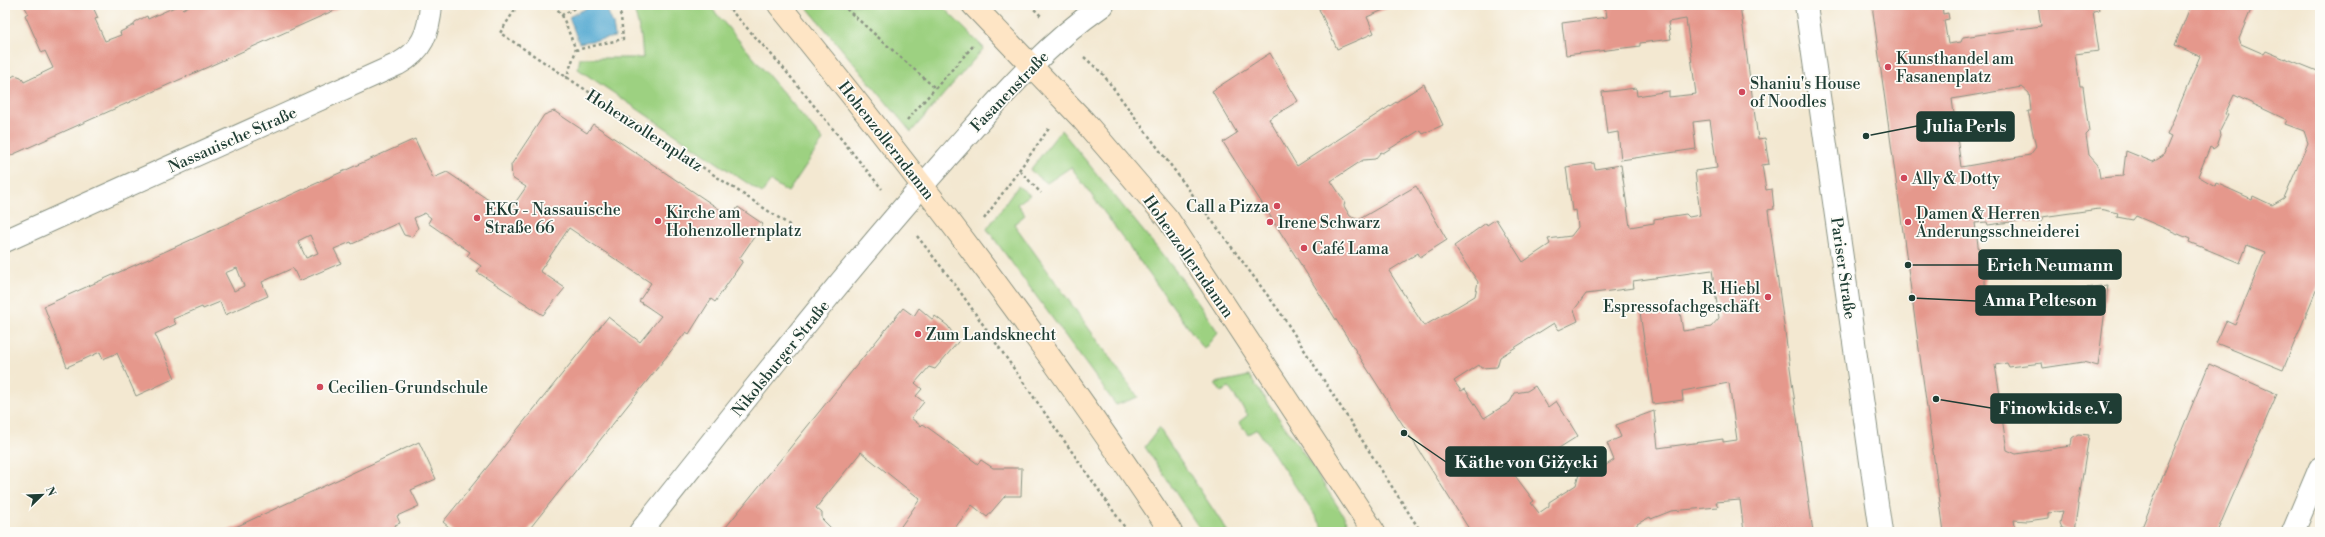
<svg xmlns="http://www.w3.org/2000/svg" width="2325" height="537" font-family="'Libre Bodoni',serif">
	<rect width="100%" height="100%" fill="#fdfcf7"/>
	<filter id="ink" filterUnits="userSpaceOnUse"><feTurbulence type="fractalNoise" baseFrequency=".025" numOctaves="2"/><feDisplacementMap in="SourceGraphic" scale="8" xChannelSelector="R" yChannelSelector="G"/><feConvolveMatrix kernelMatrix="1 2 1 2 8 2 1 2 1" color-interpolation-filters="sRGB"/></filter>
	<filter id="wash" filterUnits="userSpaceOnUse"><feTurbulence type="fractalNoise" baseFrequency=".012" numOctaves="4" result="noise"/><feDisplacementMap in="SourceGraphic" scale="16" xChannelSelector="R" yChannelSelector="G"/><feGaussianBlur stdDeviation="0.9" result="paint"/><feColorMatrix in="noise" values="0 0 0 0 0 0 0 0 0 0 0 0 0 0 0 0 0 1.4 0 .05"/><feComposite in="paint" operator="in"/></filter>
	<g filter="url(#wash)">
		<rect width="100%" height="100%" fill="#f3e8d1"/>
		<g fill="#9dd181" stroke="#5e875a">
			<path d="M633,5h76l114,135 -35,52 -18,-11 -8,12 -184,-124 2,-11h63l-2,-22z"/>
			<path d="M805,5h136l43,43 -73,84z"/>
			<path d="M1061,130l118,145 39,57 -14,17 -133,-182 -24,16 -17,-13z"/>
			<path d="M1018,186l12,9 -13,9 8,11 -11,9 124,173 -22,8 -129,-176z"/>
			<path d="M1249,376l58,82 47,74h-28l-69,-103 -9,5 -9,-12 9,-7 -19,-27 -8,4 -6,-9z"/>
			<path d="M1159,428l69,104h-26l-57,-85z"/>
		</g>
		<path fill="#56aad2" stroke="#3a7483" d="M593,5h12l8,19 2,13 -36,6 -10,-26z"/>
		<g id="blocks">
			<g fill="#e5988c" fill-rule="evenodd">
				<path d="M24,5h68l6,13 -3,1 10,22 16,-6 -1,-3 14,-7 1,-3 12,-6 1,3 31,-14 4,4 8,-4h155l-341,153v-77l10,-6 6,2 3,5 29,-14 -8,-17 -3,2 -17,-38 3,-2z"/>
				<path d="M1327,5h68l-28,12 7,16 -37,16 -18,-40z"/>
				<path d="M1605,5h135l18,134 7,-1 2,14 2,12 -7,1 4,25 6,-1 2,20 -6,1 45,322h-69l-4,-32 -24,2 2,5 -47,4 -20,8 -1,-2 -13,7 -1,6 -3,2h-162l-248,-390 14,-9 -25,-42 58,-38 28,48 -29,18 28,47 127,-82 19,41 -20,9 -3,-4 -37,23 -2,-1 -6,7 -12,1 -32,21 14,21 -1,4 6,10 8,4 58,-34 31,54 -27,17 -2,-4 -29,18 35,55 51,-30 3,-14 -24,-36 32,-23 1,2 9,-6 27,43 27,-18 -2,-5 23,-3 7,-9 -2,-17 -4,1 -6,-44 28,-4 1,6 26,-4 9,62 24,-4v-4l32,-5 3,3 11,-2 -5,-44 22,-3 -7,-48 -17,2 3,27 -75,11 -3,-28 -11,2 -5,-42 34,-4 1,8 32,-5v6l27,-3 -10,-75 -18,3 3,17 -31,4v3l-74,9 -4,-32 45,-6zM1712,270l7,48 -8,9 -28,4 -4,-25 -39,6 13,92 30,-4 -1,-9 47,-8 8,57 -14,2v-3l-65,9 -4,-37 -38,14 5,12 -14,6 7,17 -22,14h-13l-3,11 -27,17v4l-10,7 -8,-10 3,-2 -24,-32 38,-22 3,6 27,-17 -22,-35 -8,6 -13,-21 -8,5 -12,2 -5,9 -26,16 -19,-29 -4,2 -7,-10 25,-16 2,3 16,-1 3,-10 54,-34 5,7 19,-9 -4,-11 12,-16 48,-6 -1,-7z"/>
				<path d="M1872,5h70l1,9 5,-1 1,6 -5,1 4,24 13,-2 2,-5 78,-11 -3,-21h60l1,5 -6,1 6,40 -24,3 5,32h3l6,46 -3,3 3,20 9,10 2,13 23,-2 3,-25 27,11 10,-6 8,-19 -4,-2 33,-79 -25,-11 16,-40h62l-14,33 2,6 23,10 2,-3 19,8v-1l35,14v209l-37,89 -67,-27 10,-22 9,4 30,-73 -18,-7 -7,18 -51,-21 1,-3 -54,-23 -3,4 -16,-3 1,-4 -19,-4 -57,8 1,4 -16,2 -1,-3 -38,5 -1,-3 -12,1 5,37h4l2,43 67,-15 1,4 54,-7 -10,81 -15,-4 -40,6 -1,-5 -33,4 -2,-4 -12,2 5,30 7,2 3,19 -8,2 5,32 9,4 55,-8 1,-8 6,-4 11,1 -15,96 -12,-3 -2,-5 3,-12 -14,2v5l-22,3 -13,-1 2,12h-72zM2022,87l7,6 2,18h-3l8,36 -6,8 -69,12 -9,-68zM2234,95l53,25 -2,4 19,7 4,12 -24,55 -12,7 -19,-9 -1,3 -36,-16 -1,3 -17,-10 12,-29 3,2 4,-3 4,-11 -1,-4 8,-16 -3,-1z"/>
				<path d="M554,111l33,22 6,-9 138,93 7,-10 25,17 -24,35 4,2 -28,41 -4,-3 -22,35 -3,-2 -159,200h-72l-12,-10 165,-205 32,25 21,-26 -22,-15 12,-18 -82,-55 -29,43 25,17 -22,27 -66,-43 4,-6 -14,-10 3,-4 -42,-29 3,-5 -6,-5 -11,5 4,10 -6,9 -8,-2 -6,-12 -46,21 -1,-2 -17,7 7,14 -42,18 -6,-13 -31,14 6,14 -43,19 -5,-13 -17,7 -1,-2 -29,12 3,5 -21,10 20,44 -39,18 -19,-43 -14,6 -3,-7 -33,15 -23,-61 371,-167 18,39 14,-6 61,41 18,-26 -14,-9 -1,-13 33,-50zM310,235l8,18 -12,5 -8,-17zM237,268l7,18 -10,5 -9,-18z"/>
				<path d="M903,308l11,8 5,-8 14,12 2,-4 13,10 10,16 -23,27 -6,-2 -14,16 7,6 -6,7 8,6 -13,16 10,8 2,-2 55,40 3,-4 12,8h29l-1,28h-16l-18,21 -15,-12 -20,27h-55l23,-33 -59,-47 -45,56 6,5v6l13,13h-113z"/>
				<path d="M2209,364l68,30 -60,138h-77z"/>
				<path d="M419,442l17,37 -25,11 8,16 -22,10 3,7 -5,2 3,7h-173z"/>
			</g>
		</g>
	</g>
	<g filter="url(#ink)">
		<use href="#blocks" fill-opacity="0" stroke="#899282" stroke-width="1"/>
		<g fill="none" stroke-linecap="round" stroke-linejoin="round">
			<defs>
				<g id="street">
					<path d="M1806,5l75,527"/>
					<path d="M5,241l393,-177c24,-13 31,-31 33,-59"/>
					<path d="M640,532c100,-125 198,-252 305,-372 49,-55 97,-113 158,-155"/>
					<path d="M2293,532l27,-64"/>
				</g>
				<g id="secondary">
					<path d="M779,5c138,169 271,344 392,527"/>
					<path d="M973,5l110,115 85,99 206,313"/>
				</g>
			</defs>
			<use href="#street" stroke="#899282" stroke-width="24"/>
			<use href="#secondary" stroke="#899282" stroke-width="24"/>
			<g stroke="#899282" stroke-width="2.5" stroke-dasharray="3 3" stroke-linecap="butt">
				<path d="M518,5l-18,28 291,193"/>
				<path d="M554,5l8,10 18,-10"/>
				<path d="M726,5l54,59 102,125"/>
				<path d="M842,5l93,83"/>
				<path d="M1030,5l11,11"/>
				<path d="M562,15l14,35"/>
				<path d="M1084,57l18,16 178,239 141,220"/>
				<path d="M566,79l10,-29 47,-11 -2,-23 -5,-11"/>
				<path d="M907,120l66,-74"/>
				<path d="M1020,171l21,22"/>
				<path d="M984,219l66,-92"/>
				<path d="M917,236l37,47 174,249"/>
			</g>
			<use href="#street" stroke="#fff" stroke-width="22"/>
			<use href="#secondary" stroke="#fee5c5" stroke-width="22"/>
		</g>
	</g>
	<g fill="#d1495b" stroke="#fdfcf7" stroke-width="1.5">
		<circle cx="1888" cy="67" r="4"/>
		<circle cx="1742" cy="92" r="4"/>
		<circle cx="1904" cy="178" r="4"/>
		<circle cx="1277" cy="206" r="4"/>
		<circle cx="477" cy="218" r="4"/>
		<circle cx="658" cy="221" r="4"/>
		<circle cx="1270" cy="222" r="4"/>
		<circle cx="1908" cy="222" r="4"/>
		<circle cx="1304" cy="248" r="4"/>
		<circle cx="1768" cy="297" r="4"/>
		<circle cx="918" cy="334" r="4"/>
		<circle cx="320" cy="387" r="4"/>
	</g>
	<g text-anchor="middle" stroke-width="3.5" stroke-linejoin="round" paint-order="stroke">
		<g font-size="16" fill="#1f3d34" stroke="#fdfcf7" text-anchor="start">
			<text x="1896" y="64">Kunsthandel am<tspan x="1896" dy="18">Fasanenplatz</tspan></text>
			<text x="1750" y="89">Shaniu's House<tspan x="1750" dy="18">of Noodles</tspan></text>
			<text x="1912" y="184">Ally &amp; Dotty</text>
			<text x="1269" y="212" text-anchor="end">Call a Pizza</text>
			<text x="485" y="215">EKG - Nassauische<tspan x="485" dy="18">Straße 66</tspan></text>
			<text x="666" y="218">Kirche am<tspan x="666" dy="18">Hohenzollernplatz</tspan></text>
			<text x="1916" y="219">Damen &amp; Herren<tspan x="1916" dy="18">Änderungsschneiderei</tspan></text>
			<text x="1278" y="228">Irene Schwarz</text>
			<text x="1312" y="254">Café Lama</text>
			<text x="1760" y="294" text-anchor="end">R. Hiebl<tspan x="1760" dy="18">Espressofachgeschäft</tspan></text>
			<text x="926" y="340">Zum Landsknecht</text>
			<text x="328" y="393">Cecilien-Grundschule</text>
		</g>
		<g font-size="16" fill="#1f3d34" stroke="#fdfcf7">
			<text transform="translate(1009 91) rotate(-46)" y="6">Fasanenstraße</text>
			<text transform="translate(645 130) rotate(33)" y="6">Hohenzollernplatz</text>
			<text transform="translate(232 139) rotate(-24)" y="6">Nassauische Straße</text>
			<text transform="translate(887 140) rotate(52)" y="6">Hohenzollerndamm</text>
			<text transform="translate(1189 256) rotate(55)" y="6">Hohenzollerndamm</text>
			<text transform="translate(1844 268) rotate(82)" y="6">Pariser Straße</text>
			<text transform="translate(780 358) rotate(-51)" y="6">Nikolsburger Straße</text>
		</g>
	</g>
	<path fill="none" stroke="#1f3d34" stroke-width="1.5" d="M1866 136L1917 126M1908 265L1979 265M1912 298L1976 301M1936 399L1991 408M1404 433L1446 462"/>
	<g fill="#1f3d34" stroke="#fdfcf7" stroke-width="1.5">
		<circle cx="1866" cy="136" r="4"/>
		<circle cx="1908" cy="265" r="4"/>
		<circle cx="1912" cy="298" r="4"/>
		<circle cx="1936" cy="399" r="4"/>
		<circle cx="1404" cy="433" r="4"/>
	</g>
	<g fill="#1f3d34" stroke="#1f3d34" stroke-width="1.5">
		<rect x="1917" y="112" width="97" height="29" rx="4"/>
		<rect x="1979" y="250" width="142" height="29" rx="4"/>
		<rect x="1976" y="286" width="129" height="29" rx="4"/>
		<rect x="1991" y="394" width="130" height="29" rx="4"/>
		<rect x="1446" y="447" width="160" height="29" rx="4"/>
	</g>
	<g font-size="17" text-anchor="middle" font-weight="bold" fill="#fff">
		<text x="1966" y="132">Julia Perls</text>
		<text x="2050" y="271">Erich Neumann</text>
		<text x="2040" y="306">Anna Pelteson</text>
		<text x="2056" y="414">Finowkids e.V.</text>
		<text x="1526" y="468">Käthe von Gižycki</text>
	</g>
	<rect width="2325" height="537" fill="none" stroke="#fdfcf7" stroke-width="20"/>
	<g transform="translate(42 495) rotate(67)" stroke="#fdfcf7" stroke-width="3" paint-order="stroke">
	<path d="M0-3L7 15L0 10L-7 15Z" fill="#1f3d34"/>
	<text y="-6" font-size="11" font-weight="bold" text-anchor="middle" fill="#1f3d34">N</text>
	</g>
</svg>
